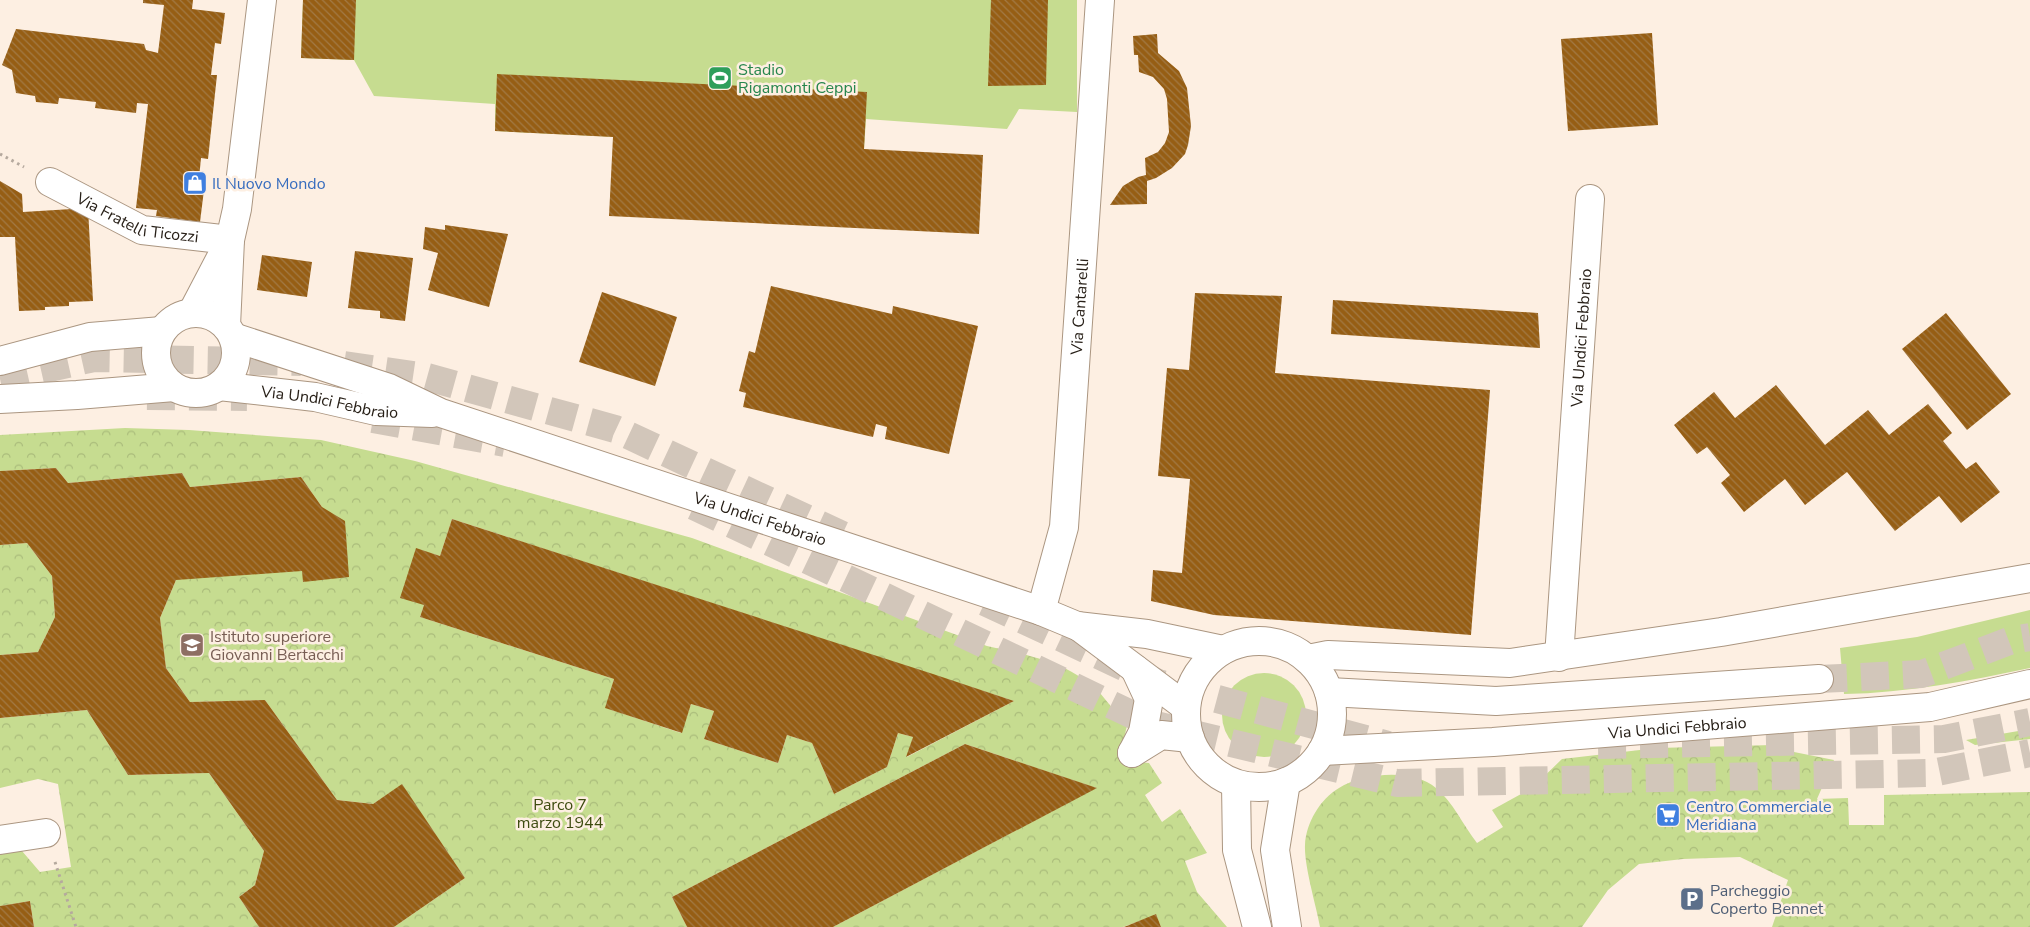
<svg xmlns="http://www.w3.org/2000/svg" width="2030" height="927" font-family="'Nunito Sans',sans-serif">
	<defs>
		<pattern id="park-crowns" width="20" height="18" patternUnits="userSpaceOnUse" patternTransform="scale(1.25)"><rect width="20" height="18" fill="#c6dc90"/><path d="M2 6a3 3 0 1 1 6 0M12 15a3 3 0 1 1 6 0" fill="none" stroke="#aabc7b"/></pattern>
		<pattern id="building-back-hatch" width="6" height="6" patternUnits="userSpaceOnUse" patternTransform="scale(1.25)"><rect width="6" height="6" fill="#965e14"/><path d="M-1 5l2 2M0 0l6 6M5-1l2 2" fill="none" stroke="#a27a46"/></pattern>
	</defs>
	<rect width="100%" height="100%" fill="#fdefe2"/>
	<g fill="#c6dc90">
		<path d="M303,0h774v112l-58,-3 -12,20 -141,-10 -2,30 -369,-18v-27l-121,-8 -20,-36 -53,-2z"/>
		<path d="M2030,610v58c-62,13 -123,25 -186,26l-4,-46 77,-11z"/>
		<circle cx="1264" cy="715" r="42"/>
	</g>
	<g fill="url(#park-crowns)" fill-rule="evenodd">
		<path d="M125,428l64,2 132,10 94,21 277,77 295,108c40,9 83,16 113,47 9,11 18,22 27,33l-4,16 15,20 11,1 13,20 -17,12 17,27 18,-13 27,44 -22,8 12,31 30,35h-66l-5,-12 -33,12h-290l263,-139 -131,-44 -293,153 15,30h-293l71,-49 -63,-93 -29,19 -36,-4 -72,-100 -75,2 -24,-34 -6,-50 16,-38 130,-38 16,-35 -21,-30 -111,10 -8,-14 -114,10 -12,-15 -56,3v-36zM452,519l562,182 -107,56 6,-20 -15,-4 -11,34 -53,27 -22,-51 -25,-8 -9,28 -74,-24 10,-28 -23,-7 -10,29 -75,-25 8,-29 -194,-62 4,-12 -8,-56 24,7z"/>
		<path d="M27,543l25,33 3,41 -17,35 -38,3v-110z"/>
		<path d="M87,710l41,65 81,-2 55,78 -9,34 -16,12 20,30h-225l-4,-26 -30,5v-59l22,4 18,21 31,-5 -13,-83 -20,-5 -38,9v-70z"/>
		<path d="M2030,729v10l-55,6 -9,-5z"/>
		<path d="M1773,745l21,7 40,8 -17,39 31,-1 1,27h35v-30l146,-3v135h-258l16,-47 -48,-23 -57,2 -44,5 -31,26 -26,37h-262c-4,-22 -16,-61 -15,-82 1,-22 15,-46 34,-57 24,-15 74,-20 97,0 17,14 27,37 41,55l26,-16 -11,-17 40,-22 30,-29 95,-11z"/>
	</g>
	<g fill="url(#building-back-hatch)">
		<path d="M143,0h50l-1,9 33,4 -4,31 -6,-1 -4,32h6l-9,84 -7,-1 -3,31 6,1 -4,32 -44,-6 1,-6 -21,-2 12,-104 -11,-1 -1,10 -41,-5 1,-6 -37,-4 -1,6 -22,-2 -1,-6 -19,-3 -4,-23 -10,-5 14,-36 128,15 2,6 12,3 6,-48 -21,-2z"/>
		<path d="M303,0h53l-2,60 -53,-2z"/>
		<path d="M991,0h57l-2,85 -58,1z"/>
		<path d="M1652,33l6,92 -90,6 -7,-92z"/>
		<path d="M1157,34l1,19 21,18 8,17 4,38 -3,19 -3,9 -13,14 -16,10 -9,3v23l-37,1 13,-19 15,-9 8,-2 -1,-17 13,-6 7,-9 4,-11 -2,-33 -3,-10 -11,-12 -14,-5 -1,-17h-4l-1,-19z"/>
		<path d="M497,74l370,18 -3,57 119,6 -4,79 -370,-18 4,-79 -118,-6z"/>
		<path d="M0,181l22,13 1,18 65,-4 5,93 -24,1v4l-24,1v3l-26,1 -4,-74h-15z"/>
		<path d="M445,225l63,9 -19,73 -61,-17 10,-37 -15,-4 2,-22 20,3z"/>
		<path d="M355,251l58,7 -8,63 -25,-3v-7l-32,-3z"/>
		<path d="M262,255l50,7 -5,35 -50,-7z"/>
		<path d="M771,286l121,28 1,-8 85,20 -29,128 -64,-15 2,-12 -11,-3 -3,13 -130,-30 3,-14 -7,-2 10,-40 6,2z"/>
		<path d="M602,292l75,25 -22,69 -76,-24z"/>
		<path d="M1195,293l87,3 -7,77 215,17 -19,245 -257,-20 -63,-14 2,-31 29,3 8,-94 -32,-3 9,-108 22,2z"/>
		<path d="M1333,300l205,13 2,35 -209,-14z"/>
		<path d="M1946,313l65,81 -44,36 -65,-81z"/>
		<path d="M1776,385l49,60 43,-35 21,25 39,-31 24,29 -9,8 23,28 10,-7 24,30 -39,31 -22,-27 -44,35 -48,-59 -42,33 -20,-26 -41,33 -23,-29 9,-8 -23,-28 -10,7 -23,-29 40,-33 21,26z"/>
		<path d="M56,468l12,15 114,-10 8,14 111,-10 21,30 23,14 4,56 -46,5 -1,-11 -126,9 -16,38 6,50 24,34 75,-2 72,100 36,4 29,-20 63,94 -71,49h-135l-20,-30 16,-12 9,-34 -55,-78 -81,2 -41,-65 -87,8v-63l38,-3 17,-35 -3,-41 -25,-33 -27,2v-74z"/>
		<path d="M452,519l481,155 81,27 -108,56 7,-20 -15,-4 -11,34 -53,27 -22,-51 -25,-8 -9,28 -74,-24 10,-28 -23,-7 -9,29 -77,-25 9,-29 -194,-62 4,-12 -24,-7 16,-50 24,8z"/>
		<path d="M965,744l132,44 -264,139h-146l-15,-30z"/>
		<path d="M30,901l4,26h-34v-21z"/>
		<path d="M1156,914l5,13h-37l5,-2z"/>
	</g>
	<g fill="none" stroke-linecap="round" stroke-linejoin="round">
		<g stroke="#d2c6ba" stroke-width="28" stroke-dasharray="28 14" stroke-linecap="butt">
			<path d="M344,365l83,12 188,52 227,106"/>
			<path d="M0,379l94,-21 207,4"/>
			<path d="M147,396l100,1"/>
			<path d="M373,419l132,24"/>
			<path d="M694,506l458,218 245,59 535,-10 98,-20"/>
			<path d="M985,602l173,81 230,62"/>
			<path d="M1819,679l103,-5 90,-34 18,-3"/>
			<path d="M1598,745l346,-6 86,-17"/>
		</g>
		<defs>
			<g id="minor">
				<path id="s1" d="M50,182l92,48 88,10"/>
				<circle cx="196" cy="353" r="40"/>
				<path d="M192,313l34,-65"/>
				<path d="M226,326l4,-86 7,-31 25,-209"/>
				<path id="s2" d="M233,337l156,51 52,25 600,198 36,15 70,8 76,16"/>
				<path d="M0,361l90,-24 72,-6"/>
				<path id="s3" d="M219,386l96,11 61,14 56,2"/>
				<path d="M0,399l77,-4 97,-8"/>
				<path id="s4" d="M1041,611l23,-84 36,-527"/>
				<path d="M1078,626l108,81"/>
				<circle cx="1259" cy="714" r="73"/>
				<path id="s5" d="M1559,657l31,-458"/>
				<path d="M1308,659l20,-4 182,8 211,-31 309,-54"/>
				<path id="s6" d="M1322,751l171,-9 437,-35 100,-23"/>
				<path d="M1132,753l11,-21 6,-33 -14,-30"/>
				<path d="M1132,753l29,-18 29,3"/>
				<path d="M1286,782l-11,68 12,77"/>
				<path d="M1236,784l1,66 20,77"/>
				<path d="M0,840l46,-7"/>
			</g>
			<path id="highway" d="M1329,692l167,9 323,-22"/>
		</defs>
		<use href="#minor" stroke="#ab9681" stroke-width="30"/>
		<use href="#highway" stroke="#ab9681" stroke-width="30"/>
		<g stroke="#b5a99e" stroke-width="3" stroke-dasharray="2.5 4" stroke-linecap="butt">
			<path d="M0,154l24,13"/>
			<path d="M55,862l21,65"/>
		</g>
		<use href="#minor" stroke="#fff" stroke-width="28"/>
		<use href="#highway" stroke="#fff" stroke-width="28"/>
	</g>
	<defs>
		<symbol id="stadium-square" viewBox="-11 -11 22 22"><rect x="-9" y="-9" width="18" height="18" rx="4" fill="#2e9e5b" stroke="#fdefe2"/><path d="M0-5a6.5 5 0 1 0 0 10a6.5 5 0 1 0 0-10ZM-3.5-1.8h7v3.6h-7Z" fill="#fff"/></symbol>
		<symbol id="shop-square" viewBox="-11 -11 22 22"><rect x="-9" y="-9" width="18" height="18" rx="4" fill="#3f7fe0" stroke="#fdefe2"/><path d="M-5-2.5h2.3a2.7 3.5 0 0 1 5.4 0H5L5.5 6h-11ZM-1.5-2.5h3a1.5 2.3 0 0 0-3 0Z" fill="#fff"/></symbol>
		<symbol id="school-square" viewBox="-11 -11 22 22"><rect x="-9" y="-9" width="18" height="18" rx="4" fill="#8d6e63" stroke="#fdefe2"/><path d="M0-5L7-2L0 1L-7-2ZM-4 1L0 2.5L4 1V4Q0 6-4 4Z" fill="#fff"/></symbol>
		<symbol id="supermarket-square" viewBox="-11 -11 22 22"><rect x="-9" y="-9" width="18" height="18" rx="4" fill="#3f7fe0" stroke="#fdefe2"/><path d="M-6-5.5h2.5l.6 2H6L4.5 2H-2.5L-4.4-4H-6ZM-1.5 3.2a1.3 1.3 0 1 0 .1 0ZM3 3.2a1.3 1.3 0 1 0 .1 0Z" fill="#fff"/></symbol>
		<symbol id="parking-square" viewBox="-11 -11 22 22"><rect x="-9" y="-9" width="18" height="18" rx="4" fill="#5c6f8a" stroke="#fdefe2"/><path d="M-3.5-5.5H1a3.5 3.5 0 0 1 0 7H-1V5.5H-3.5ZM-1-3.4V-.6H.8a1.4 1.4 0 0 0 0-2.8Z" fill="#fff"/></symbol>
	</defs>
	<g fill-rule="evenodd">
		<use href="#stadium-square" x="706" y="64" width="28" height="28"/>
		<use href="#shop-square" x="181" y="169" width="28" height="28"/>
		<use href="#school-square" x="178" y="631" width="28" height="28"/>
		<use href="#supermarket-square" x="1654" y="801" width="28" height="28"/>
		<use href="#parking-square" x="1678" y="885" width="28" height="28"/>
	</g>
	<g text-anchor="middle" stroke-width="5" stroke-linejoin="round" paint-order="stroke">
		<g font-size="16" fill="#27864d" stroke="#fdefe2" text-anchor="start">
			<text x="738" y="75">Stadio<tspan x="738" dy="18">Rigamonti Ceppi</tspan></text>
		</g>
		<g font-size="16" fill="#366cbe" stroke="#fdefe2" text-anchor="start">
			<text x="212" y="189">Il Nuovo Mondo</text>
			<text x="1686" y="812">Centro Commerciale<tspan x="1686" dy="18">Meridiana</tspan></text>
		</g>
		<g font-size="16" fill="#282018" stroke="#fdefe2">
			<text dy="6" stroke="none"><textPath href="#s1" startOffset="96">Via Fratelli Ticozzi</textPath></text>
			<text dy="6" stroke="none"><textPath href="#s4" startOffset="308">Via Cantarelli</textPath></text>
			<text dy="6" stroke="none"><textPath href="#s5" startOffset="320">Via Undici Febbraio</textPath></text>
			<text dy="6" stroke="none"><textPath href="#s3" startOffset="112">Via Undici Febbraio</textPath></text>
			<text dy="6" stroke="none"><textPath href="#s2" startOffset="558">Via Undici Febbraio</textPath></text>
			<text dy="6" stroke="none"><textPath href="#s6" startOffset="356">Via Undici Febbraio</textPath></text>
		</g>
		<g font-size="16" fill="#785e54" stroke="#fdefe2" text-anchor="start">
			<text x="210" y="642">Istituto superiore<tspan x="210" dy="18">Giovanni Bertacchi</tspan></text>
		</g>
		<g font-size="16" fill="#3e4c10" stroke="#fdefe2">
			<text x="560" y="810">Parco 7<tspan x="560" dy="18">marzo 1944</tspan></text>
		</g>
		<g font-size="16" fill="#4e5e75" stroke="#fdefe2" text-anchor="start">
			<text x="1710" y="896">Parcheggio<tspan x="1710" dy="18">Coperto Bennet</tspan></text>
		</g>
	</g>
</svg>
